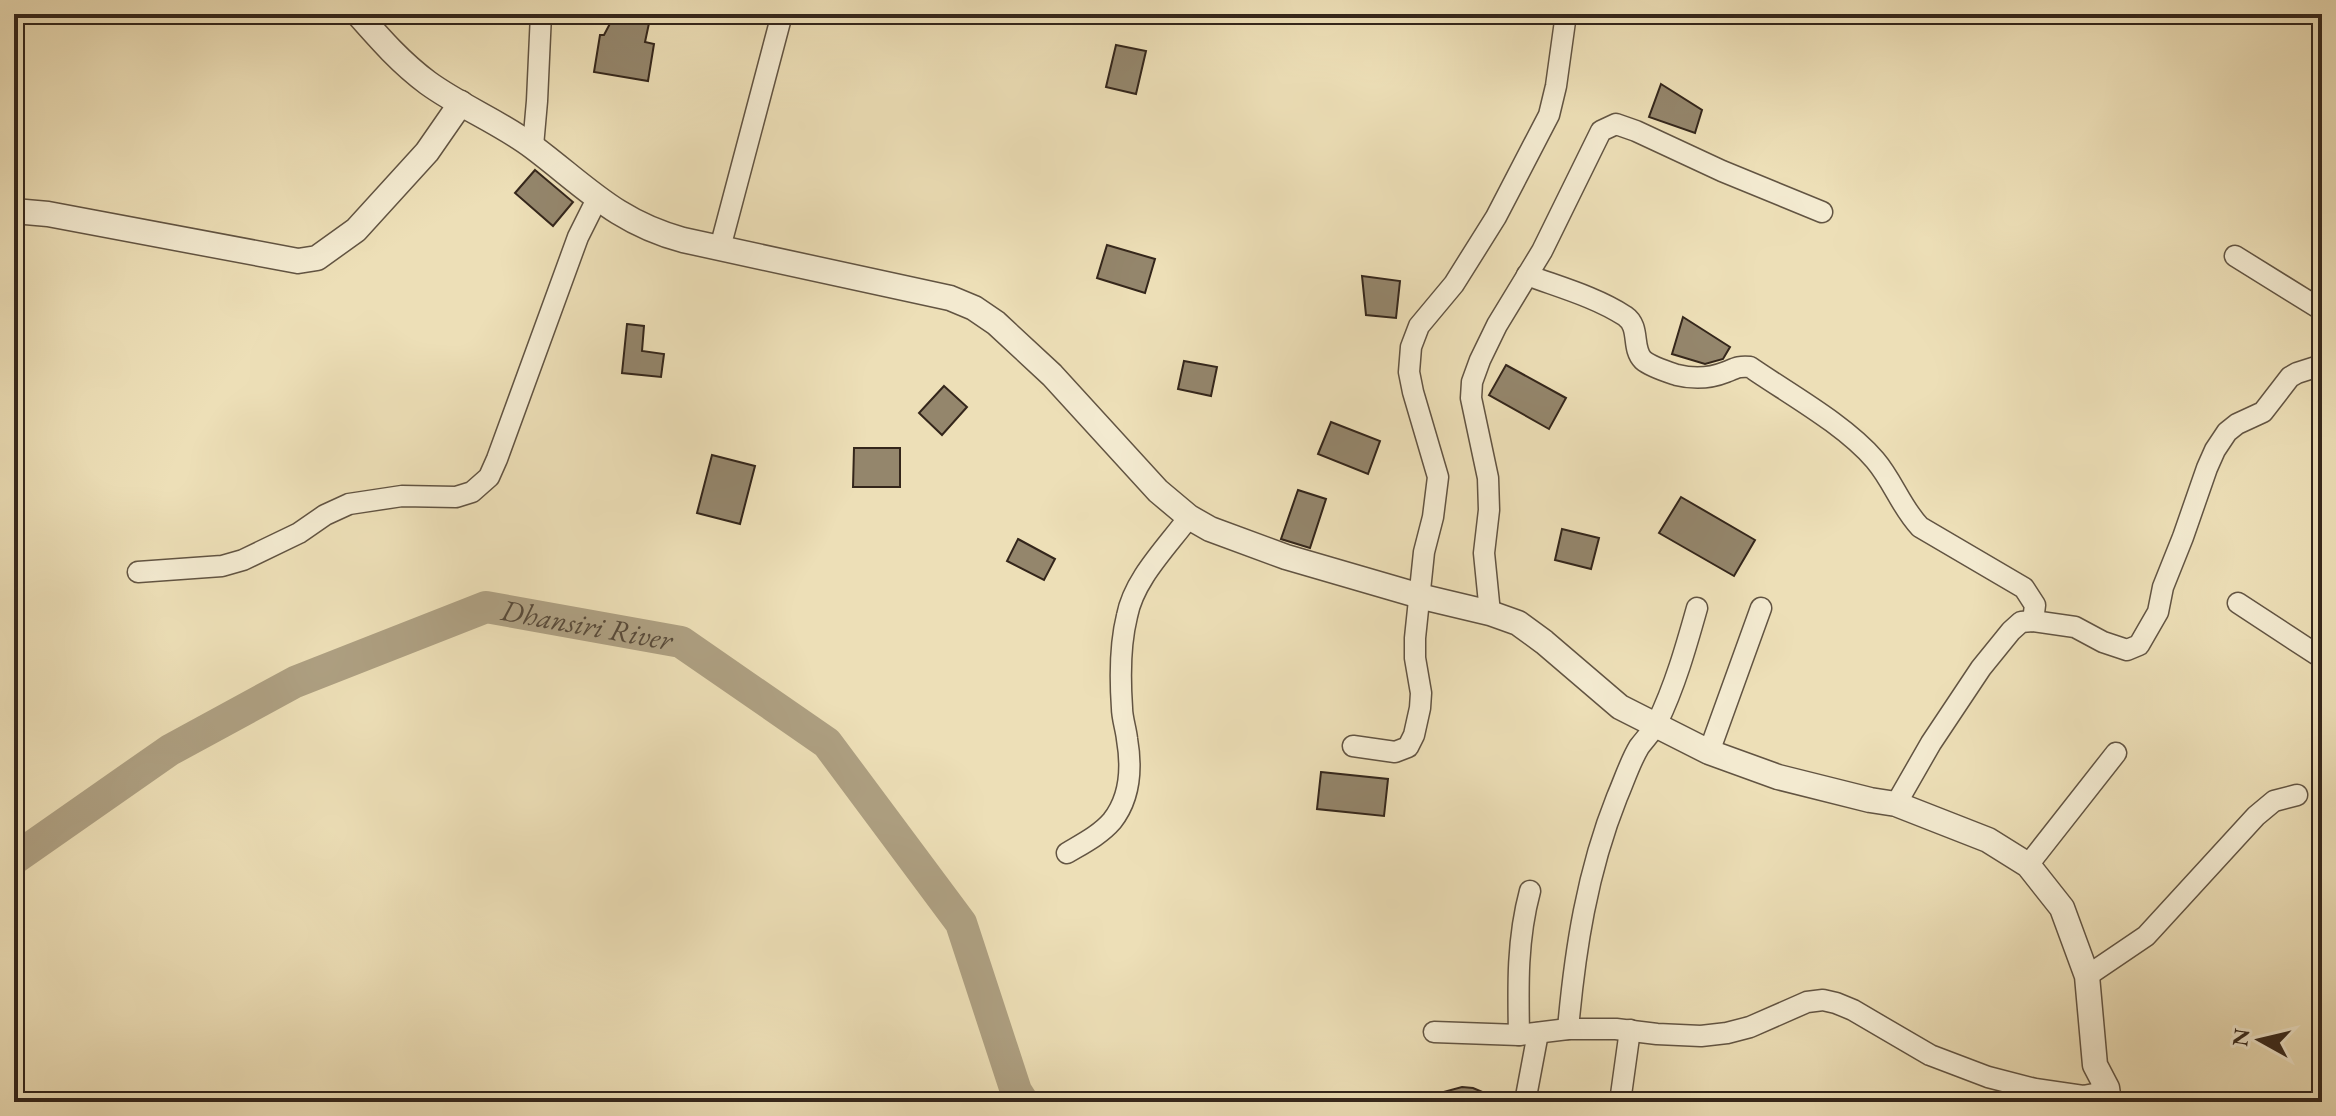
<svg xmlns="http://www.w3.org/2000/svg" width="2336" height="1116" font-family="'EB Garamond',serif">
	<rect width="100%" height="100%" fill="#eddfb7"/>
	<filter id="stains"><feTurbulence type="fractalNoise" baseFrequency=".0025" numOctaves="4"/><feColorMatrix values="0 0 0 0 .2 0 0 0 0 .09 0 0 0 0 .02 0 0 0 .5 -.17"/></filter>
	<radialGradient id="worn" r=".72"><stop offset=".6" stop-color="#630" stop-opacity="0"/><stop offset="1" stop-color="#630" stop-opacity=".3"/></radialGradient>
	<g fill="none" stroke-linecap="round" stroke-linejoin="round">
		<path stroke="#aea082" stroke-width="32" id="s1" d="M14,859l156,-109 125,-68 191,-75 195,35 146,101 134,180 55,168 7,11"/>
	</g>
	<g fill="#94866c" stroke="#34261b" stroke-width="2">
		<path d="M615,14h36l-6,28 9,2 -6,37 -54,-9 6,-37h4z"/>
		<path d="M1116,45l30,6 -10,43 -30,-7z"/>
		<path d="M1661,84l41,26 -7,23 -46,-16z"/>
		<path d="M535,170l38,32 -20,24 -38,-33z"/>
		<path d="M1107,245l48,14 -10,34 -48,-15z"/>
		<path d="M1362,276l38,5 -4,37 -30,-3z"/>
		<path d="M1683,317l47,30 -7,12 -18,5 -33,-10z"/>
		<path d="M627,324l17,2 -2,25 22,3 -3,23 -39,-4z"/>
		<path d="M1184,361l33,6 -6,29 -33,-7z"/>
		<path d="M1506,365l60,33 -17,31 -60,-34z"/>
		<path d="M944,386l23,21 -25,28 -23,-22z"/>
		<path d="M1331,422l49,19 -12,33 -50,-20z"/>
		<path d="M854,448h46v39h-47z"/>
		<path d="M712,455l43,11 -15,58 -43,-11z"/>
		<path d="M1298,490l28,9 -16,49 -29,-9z"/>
		<path d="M1681,497l74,43 -21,36 -75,-43z"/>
		<path d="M1562,529l37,9 -8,31 -36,-9z"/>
		<path d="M1018,539l37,20 -11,21 -37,-19z"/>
		<path d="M1321,772l67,7 -4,37 -67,-7z"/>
		<path d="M1462,1087l11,1 33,14h-81v-5z"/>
	</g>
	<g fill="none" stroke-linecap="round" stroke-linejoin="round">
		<defs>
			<g id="minor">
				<path d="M533,146l4,-45 4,-87"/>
				<path d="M720,248l62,-234"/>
				<path d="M2235,256l87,54"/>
				<path d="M1527,275c32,12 69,22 98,41 16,11 6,32 18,44 8,7 25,12 34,15 16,4 34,3 49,-3 10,-4 13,-6 24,-5 39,27 94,57 125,93 18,21 26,47 45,67l104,61 11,17 -2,16"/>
				<path d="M138,572l84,-6 21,-6 56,-27 26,-18 24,-11 53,-8 54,1 16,-5 17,-15 8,-18 81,-222 19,-38"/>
				<path d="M2238,603l84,55"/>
				<path d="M1490,613l-6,-60 5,-43 -1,-32 -17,-80 1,-16 8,-22 17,-35 45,-74 59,-120 15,-7 20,7 86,40 100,41"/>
				<path d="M1353,746l42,6 13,-5 6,-12 6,-27 1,-15 -6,-35v-20l9,-86 9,-35 5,-40 -25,-85 -4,-20 2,-25 8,-21 35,-42 42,-67 53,-102 7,-29 10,-72"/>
				<path d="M1709,752l52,-144"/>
				<path d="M1896,804l35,-61 50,-75 30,-37 10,-9 12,-1 42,6 28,15 24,8 12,-5 19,-33 5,-25 20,-50 24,-69 8,-18 12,-18 10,-8 26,-12 27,-35 7,-4 25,-8"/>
				<path d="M1067,853c15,-9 33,-18 45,-32 19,-24 20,-53 15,-82 -1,-10 -5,-21 -5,-31 -2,-29 -2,-64 5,-92 7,-37 40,-69 62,-99"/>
				<path d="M2028,865l88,-112"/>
				<path d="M2087,976l59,-40 110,-120 18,-15 23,-6"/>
				<path d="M1568,1029c7,-79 19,-157 49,-232 7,-16 13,-35 22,-50 6,-8 13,-15 18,-24 18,-37 29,-76 40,-115"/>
				<path d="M1434,1032l85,3 49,-6h48l41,5 44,2 26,-3 23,-6 57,-25 16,-2 13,3 17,7 77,45 58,22 47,12 48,7 11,-2 13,-6"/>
				<path d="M1519,1035c-1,-49 -2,-96 11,-144"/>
				<path d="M1525,1102l13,-69"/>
				<path d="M1620,1102l10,-72"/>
			</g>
			<g id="tertiary">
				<path d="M358,14c22,25 43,49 70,69 33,24 72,39 105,64 52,39 83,75 150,93l267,58 24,10 22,15 56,52 106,116 31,26 21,12 76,28 141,41 63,15 28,10 26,19 76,65 89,45 69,25 92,23 26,4 92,36 40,25 34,43 25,68 8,89 12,23 2,14"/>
				<path d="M14,211l34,3 250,47 19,-3 39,-28 71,-78 34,-49"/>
			</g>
		</defs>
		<use href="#minor" stroke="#625442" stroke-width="23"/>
		<use href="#tertiary" stroke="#625442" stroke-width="27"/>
		<use href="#minor" stroke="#f3ead0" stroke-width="20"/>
		<use href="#tertiary" stroke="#f3ead0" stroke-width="24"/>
	</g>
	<g text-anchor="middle" stroke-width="6" stroke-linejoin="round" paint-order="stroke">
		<g font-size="30" font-style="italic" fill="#594b3a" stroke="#f3ead0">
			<text dy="10" stroke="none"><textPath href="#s1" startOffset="640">Dhansiri River</textPath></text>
		</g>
	</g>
	<rect width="2336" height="1116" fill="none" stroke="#eddfb7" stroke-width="48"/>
	<rect x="16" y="16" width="2304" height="1084" fill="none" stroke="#34261b" stroke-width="4"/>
	<rect x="24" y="24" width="2288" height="1068" fill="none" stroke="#34261b" stroke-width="2"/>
	<g transform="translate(2260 1040) rotate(278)" stroke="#f3ead0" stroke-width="6" paint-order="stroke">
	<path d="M0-6L14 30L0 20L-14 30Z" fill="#34261b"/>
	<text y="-12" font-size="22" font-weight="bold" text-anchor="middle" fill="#34261b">N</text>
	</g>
	<rect width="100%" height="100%" filter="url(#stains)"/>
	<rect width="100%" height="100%" fill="url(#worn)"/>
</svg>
